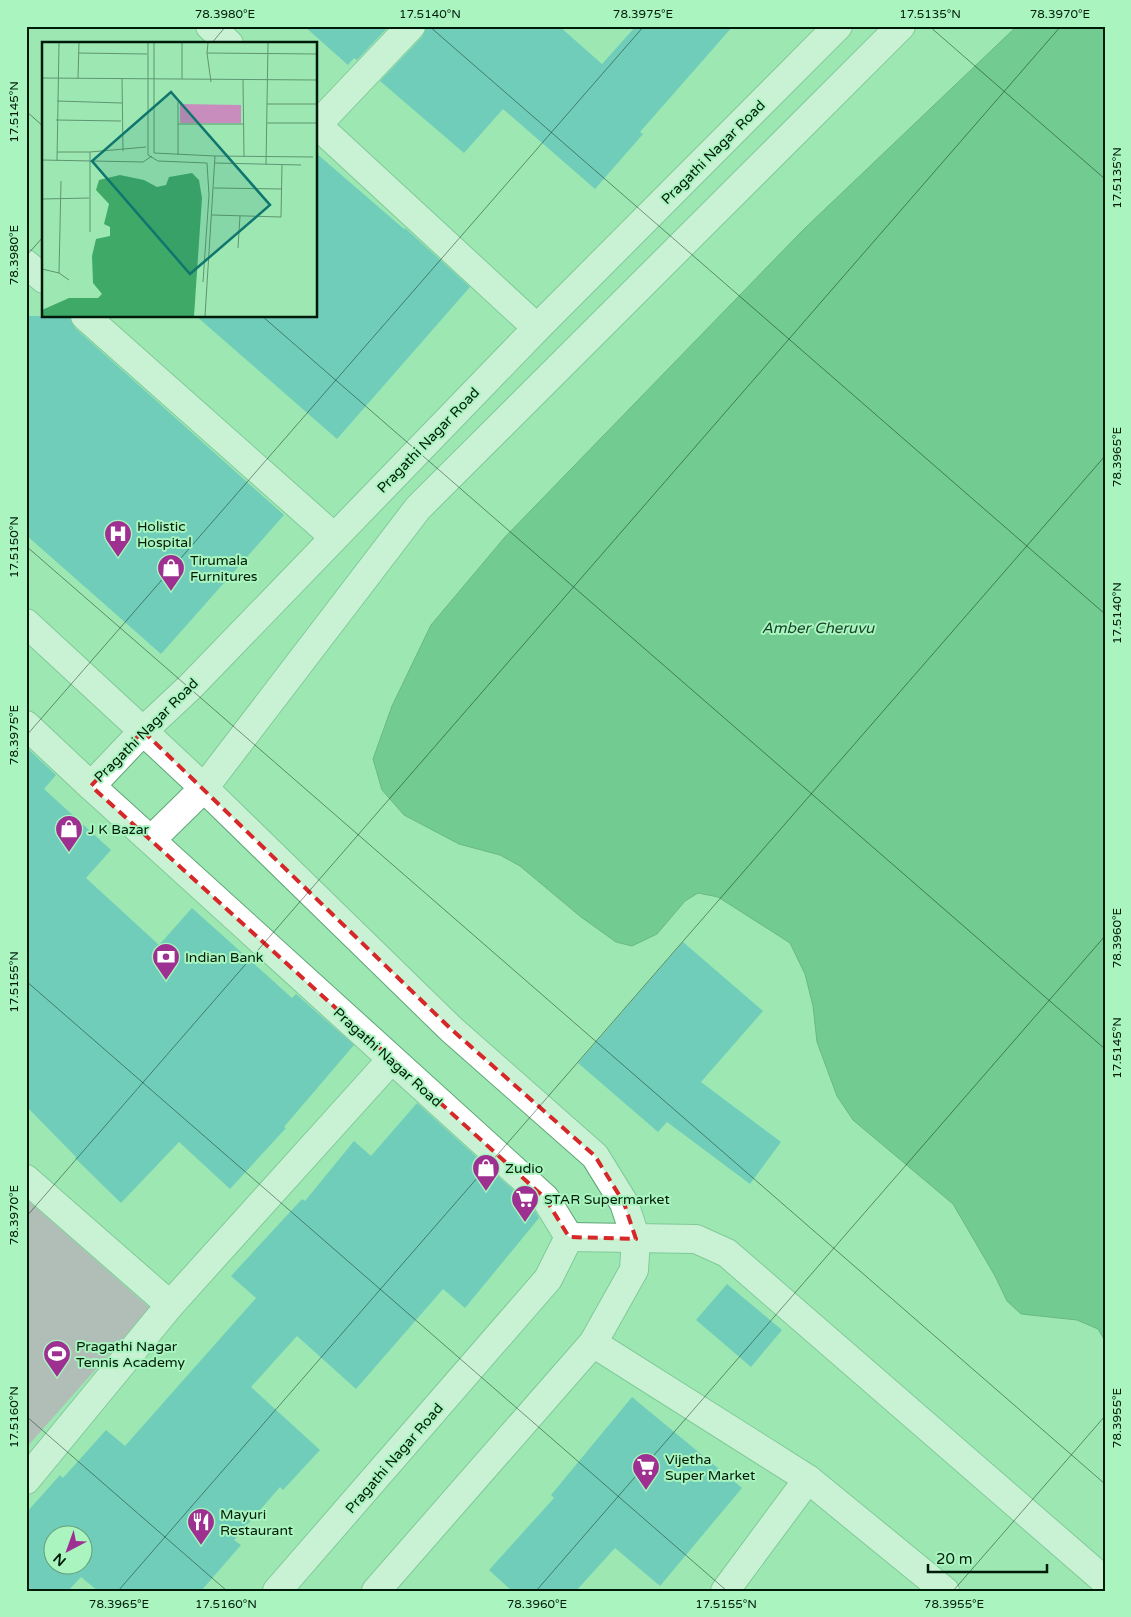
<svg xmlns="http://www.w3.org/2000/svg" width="1131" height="1617" font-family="'Varela Round',sans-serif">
	<rect width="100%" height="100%" fill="#9de7b3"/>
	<path fill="#c88dbd" d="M26,1199l124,109 -124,140z"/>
	<path fill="#3fa968" stroke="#2c7f4c" d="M1017,26h88v1315l-7,-12 -21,-9 -56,-6 -14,-13 -12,-25 -42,-72 -100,-84 -16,-24 -20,-54 -4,-36 -8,-32 -15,-31 -72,-46 -20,-4 -13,8 -28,33 -25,12 -16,-4 -35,-25 -61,-51 -20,-11 -41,-11 -55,-29 -22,-25 -9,-31 19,-53 39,-81 74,-88 298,-307z"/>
	<g fill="#3badc3" fill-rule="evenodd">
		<path d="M304,26h85l-32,34 -3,-2 -6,7z"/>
		<path d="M426,26h133l43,38 34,-38h97l-93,106 3,2 -48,55 -92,-80 -39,44 -84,-72 42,-44z"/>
		<path d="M316,153l88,76 1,-1 65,59 -133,152 -141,-123h120z"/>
		<path d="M26,316h44l5,12 209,187 -123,139 -135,-119z"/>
		<path d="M26,747l30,28 -12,14 67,61 -25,28 73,67 33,-37 100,90 4,-4 58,51 -70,82 2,1 -56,61 -51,-47 -58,61 -46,-45 1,-1 -50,-51z"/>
		<path d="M683,942l80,69 -62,71 80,60 -31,42 -83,-62 -9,10 -80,-69z"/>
		<path d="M417,1103l116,105 6,10 -74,90 -22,-19 -87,100 -59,-53 -46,51 69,63 -37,40 -3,-3 -46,53 7,5 -40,46h-103l-17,-14 -13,14h-42v-78l34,-38 3,3 43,-48 19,16 131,-148 -25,-22 71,-77 3,2 49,-60 17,15zM52,1534h30v30h-30z"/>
		<path d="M727,1284l55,46 -31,37 -55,-47z"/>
		<path d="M632,1397l110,91 -82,98 -45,-38 -39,43h-64l-23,-21 65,-72 -3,-3z"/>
	</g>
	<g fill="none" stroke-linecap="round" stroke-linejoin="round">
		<defs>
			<g id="minor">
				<path d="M210,26l19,18"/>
				<path d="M316,124l221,204"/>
				<path d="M317,125l94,-99"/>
				<path d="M26,264l18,15"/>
				<path d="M85,316l249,221"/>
				<path d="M26,623l117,108"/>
				<path d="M26,725l65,61"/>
				<path d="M26,1179l144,126"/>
				<path d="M569,1237l127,2 31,14 378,328"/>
				<path d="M593,1343l215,136 137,112"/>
				<path d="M26,1480l144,-175 221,-245"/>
				<path d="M725,1591l83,-112"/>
			</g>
			<g id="secondary">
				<path d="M143,731l61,57 -52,51"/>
				<path d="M277,1591l271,-312 21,-42 -24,-39 -454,-412 52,-55 47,-44 347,-359 301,-302"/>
				<path d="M376,1591l217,-248 41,-73 2,-31 -12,-36 -29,-47 -144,-127 -247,-241 214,-280 483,-482"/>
			</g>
		</defs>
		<use href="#minor" stroke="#5da675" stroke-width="30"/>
		<use href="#secondary" stroke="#5da675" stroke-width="30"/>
		<use href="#minor" stroke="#fff" stroke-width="28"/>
		<use href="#secondary" stroke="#fff" stroke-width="28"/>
	</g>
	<path d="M0 0H1131V1617H0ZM143,731l308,298 144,127 29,47 12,36 -67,-2 -24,-39 -454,-412z" fill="#9de7b3" fill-opacity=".55" fill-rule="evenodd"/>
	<path fill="none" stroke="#d62828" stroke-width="4" stroke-dasharray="10 6" stroke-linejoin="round" d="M143,731l308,298 144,127 29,47 12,36 -67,-2 -24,-39 -454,-412z"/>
	<path fill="none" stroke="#001c09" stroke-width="1" stroke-opacity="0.45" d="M429,26l676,588M929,26l176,153M211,44l15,-18M26,111l18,16M26,256l18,-20M262,316l843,733M26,546l1079,938M26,736l618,-710M26,981l701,610M26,1217l1035,-1191M26,1416l201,175M118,1591l987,-1135M536,1591l569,-655M953,1591l152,-175"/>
	<defs>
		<symbol id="hospital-pin" viewBox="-11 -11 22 30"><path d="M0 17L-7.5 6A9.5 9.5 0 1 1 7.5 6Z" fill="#9d3090" stroke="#a9f4bf"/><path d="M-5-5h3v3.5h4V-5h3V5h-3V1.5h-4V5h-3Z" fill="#fff"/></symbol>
		<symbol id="shop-pin" viewBox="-11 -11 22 30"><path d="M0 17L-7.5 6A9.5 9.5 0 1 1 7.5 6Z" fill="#9d3090" stroke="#a9f4bf"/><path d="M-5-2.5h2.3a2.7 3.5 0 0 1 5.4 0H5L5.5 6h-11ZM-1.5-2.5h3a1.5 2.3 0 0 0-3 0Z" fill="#fff"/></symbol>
		<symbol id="bank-pin" viewBox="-11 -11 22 30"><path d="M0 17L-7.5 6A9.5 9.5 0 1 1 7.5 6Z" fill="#9d3090" stroke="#a9f4bf"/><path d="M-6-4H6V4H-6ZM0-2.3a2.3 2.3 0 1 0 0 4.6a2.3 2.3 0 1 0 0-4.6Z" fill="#fff"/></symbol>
		<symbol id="supermarket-pin" viewBox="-11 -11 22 30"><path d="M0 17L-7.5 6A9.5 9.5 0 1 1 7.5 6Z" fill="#9d3090" stroke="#a9f4bf"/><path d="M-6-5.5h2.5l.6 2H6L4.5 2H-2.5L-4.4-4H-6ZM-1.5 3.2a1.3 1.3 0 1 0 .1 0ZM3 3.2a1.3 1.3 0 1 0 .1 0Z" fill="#fff"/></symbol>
		<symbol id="stadium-pin" viewBox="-11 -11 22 30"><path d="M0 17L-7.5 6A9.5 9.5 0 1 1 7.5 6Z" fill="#9d3090" stroke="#a9f4bf"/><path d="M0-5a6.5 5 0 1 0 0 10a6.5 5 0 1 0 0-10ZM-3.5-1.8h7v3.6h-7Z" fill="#fff"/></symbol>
		<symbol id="restaurant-pin" viewBox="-11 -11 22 30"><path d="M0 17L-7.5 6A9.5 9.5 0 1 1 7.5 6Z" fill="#9d3090" stroke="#a9f4bf"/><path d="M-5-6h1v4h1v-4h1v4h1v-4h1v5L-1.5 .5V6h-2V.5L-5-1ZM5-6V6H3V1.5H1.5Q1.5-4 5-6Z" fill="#fff"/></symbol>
	</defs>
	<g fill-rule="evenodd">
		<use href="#hospital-pin" x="102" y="518" width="32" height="43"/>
		<use href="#shop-pin" x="155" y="552" width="32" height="43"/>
		<use href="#shop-pin" x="53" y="813" width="32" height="43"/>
		<use href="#bank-pin" x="150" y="941" width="32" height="43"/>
		<use href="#shop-pin" x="470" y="1152" width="32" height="43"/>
		<use href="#supermarket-pin" x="509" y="1183" width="32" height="43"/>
		<use href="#stadium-pin" x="41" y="1338" width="32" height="43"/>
		<use href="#supermarket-pin" x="630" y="1451" width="32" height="43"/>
		<use href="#restaurant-pin" x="185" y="1506" width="32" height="43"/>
	</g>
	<g text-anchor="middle" stroke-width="4" stroke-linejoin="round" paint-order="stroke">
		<g font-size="14" fill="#001c09" stroke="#a9f4bf">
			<text transform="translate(713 152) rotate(-45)" y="5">Pragathi Nagar Road</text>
			<text transform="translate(428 440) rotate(-46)" y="5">Pragathi Nagar Road</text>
			<text transform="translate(146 730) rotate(-45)" y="5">Pragathi Nagar Road</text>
			<text transform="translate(388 1057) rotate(42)" y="5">Pragathi Nagar Road</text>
			<text transform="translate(394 1458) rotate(-49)" y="5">Pragathi Nagar Road</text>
		</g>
		<g font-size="14" fill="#001c09" stroke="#a9f4bf" text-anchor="start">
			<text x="137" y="531">Holistic<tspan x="137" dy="16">Hospital</tspan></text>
			<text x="190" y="565">Tirumala<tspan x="190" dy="16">Furnitures</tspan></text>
			<text x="88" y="834">J K Bazar</text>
			<text x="185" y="962">Indian Bank</text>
			<text x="505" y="1173">Zudio</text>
			<text x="544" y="1204">STAR Supermarket</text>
			<text x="76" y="1351">Pragathi Nagar<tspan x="76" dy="16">Tennis Academy</tspan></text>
			<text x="665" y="1464">Vijetha<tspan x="665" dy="16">Super Market</tspan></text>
			<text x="220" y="1519">Mayuri<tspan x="220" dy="16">Restaurant</tspan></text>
		</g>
		<g font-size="15" font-style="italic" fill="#174227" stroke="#a9f4bf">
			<text x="818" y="633">Amber Cheruvu</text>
		</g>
	</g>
	<g transform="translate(42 42)">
		<rect width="275" height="275" fill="#9de7b3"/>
		<path d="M138,62l61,1v18h-61z" fill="#c88dbd"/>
		<path d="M150,131l7,7 3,18 -8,118h-152v-6l27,-12h29l4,-4 -9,-11 -1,-27 4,-17 14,-3v-9l-6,-3 5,-20 -13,-14 3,-10 21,-5 24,5 13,7 9,-2 3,-8z" fill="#3fa968"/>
		<path fill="none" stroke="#5e966f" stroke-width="1" d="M106,1v112l10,6 49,2 2,32 -6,87M112,1v110l61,3 -10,160M140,1v36M166,1l-1,10 110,1M36,11l69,1M165,11l4,29M0,36l275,2M36,36l1,-35M80,36l1,73M201,38l1,77M15,59l65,2M136,60v53M225,62h50M14,78l65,1M225,81h50M136,82h65M15,110h33M173,114l98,1M0,118l101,2 9,-6M15,119l2,-118M173,121l86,2M224,123l2,-122M172,146l68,1M0,157l47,-1M170,173l69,2 1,-52M48,190v-80l56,-5M196,206l2,-32M0,227l17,4 10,7M17,231l2,-92"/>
		<path fill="#0f766e" fill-opacity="0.15" stroke="#0f766e" stroke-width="2.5" d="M129,50l99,113 -80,69 -98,-113z"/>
		<rect width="275" height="275" fill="none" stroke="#001c09" stroke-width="2.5"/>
	</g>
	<rect width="1131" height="1617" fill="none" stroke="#a9f4bf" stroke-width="55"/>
	<g transform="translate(68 1550) rotate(221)"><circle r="24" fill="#a9f4bf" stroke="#659e76"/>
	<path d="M0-4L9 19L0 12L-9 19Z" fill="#9d3090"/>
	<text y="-8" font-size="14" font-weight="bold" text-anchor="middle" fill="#001c09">N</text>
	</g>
	<path d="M928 1564v8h119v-8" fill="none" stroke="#001c09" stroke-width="2.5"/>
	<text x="936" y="1564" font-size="15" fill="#001c09" stroke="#a9f4bf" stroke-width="4" paint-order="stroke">20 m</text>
	<rect x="28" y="28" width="1076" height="1562" fill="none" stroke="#001c09" stroke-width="2"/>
	<g font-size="12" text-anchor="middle" fill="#001c09">
		<text x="225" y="18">78.3980°E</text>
		<text x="430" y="18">17.5140°N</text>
		<text x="643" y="18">78.3975°E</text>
		<text x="930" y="18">17.5135°N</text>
		<text x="1060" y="18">78.3970°E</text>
		<text transform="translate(14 112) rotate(-90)" y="4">17.5145°N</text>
		<text transform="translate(1117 178) rotate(-90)" y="4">17.5135°N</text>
		<text transform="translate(14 255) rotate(-90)" y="4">78.3980°E</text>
		<text transform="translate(1117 457) rotate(-90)" y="4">78.3965°E</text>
		<text transform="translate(14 547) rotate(-90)" y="4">17.5150°N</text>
		<text transform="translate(1117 613) rotate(-90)" y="4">17.5140°N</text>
		<text transform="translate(14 735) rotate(-90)" y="4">78.3975°E</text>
		<text transform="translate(1117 938) rotate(-90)" y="4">78.3960°E</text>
		<text transform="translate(14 982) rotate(-90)" y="4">17.5155°N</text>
		<text transform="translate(1117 1048) rotate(-90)" y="4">17.5145°N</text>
		<text transform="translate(14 1215) rotate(-90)" y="4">78.3970°E</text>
		<text transform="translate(14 1417) rotate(-90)" y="4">17.5160°N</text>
		<text transform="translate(1117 1418) rotate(-90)" y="4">78.3955°E</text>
		<text x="119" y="1608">78.3965°E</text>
		<text x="226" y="1608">17.5160°N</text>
		<text x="537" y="1608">78.3960°E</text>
		<text x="726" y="1608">17.5155°N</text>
		<text x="954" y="1608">78.3955°E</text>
	</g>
</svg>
